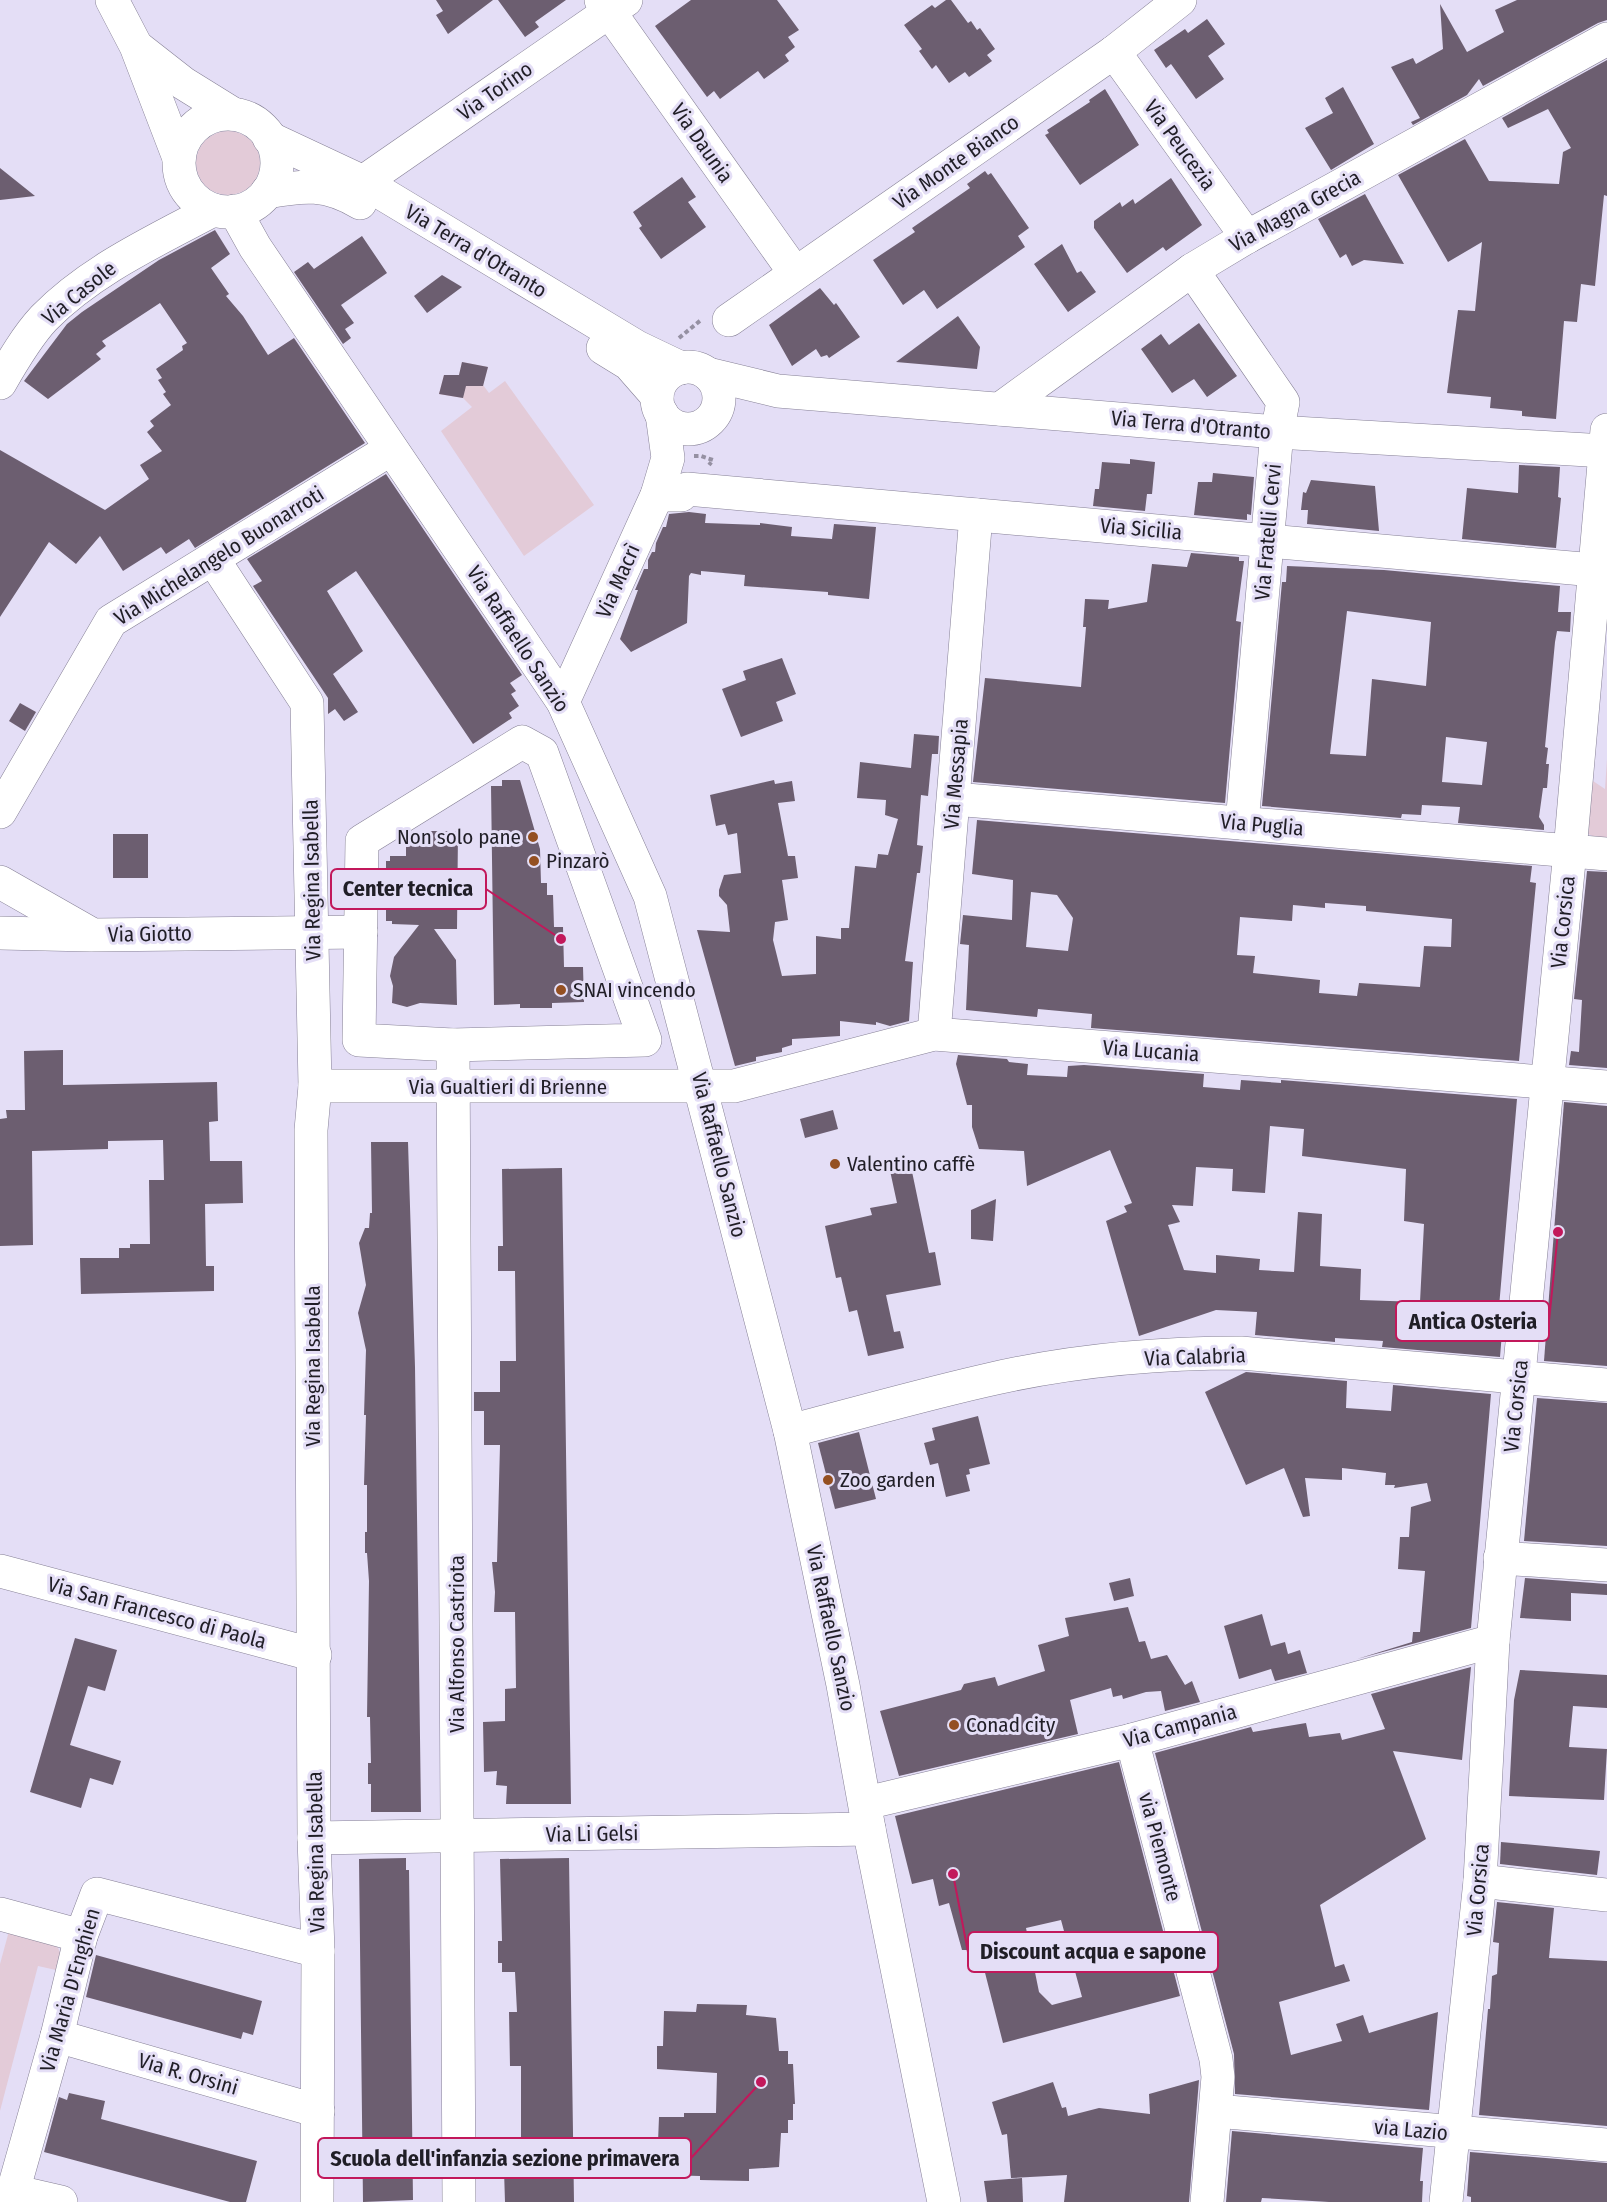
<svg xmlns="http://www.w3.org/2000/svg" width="1607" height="2202" font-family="'Fira Sans Condensed',sans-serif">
	<rect width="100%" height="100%" fill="#e4def6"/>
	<g fill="#e3cbd8">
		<circle cx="228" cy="163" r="32"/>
		<path d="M462,362l26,5 -5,18 6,8 16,-12 89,124 -70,51 -83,-125 31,-24 -9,-9 -24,-4 5,-19h15z"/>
		<path d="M1607,759v79l-13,-1 -9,-5 2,-55 18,12z"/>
		<path d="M9,1931l48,15 3,6 -4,18 -18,-4 -38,145v-147z"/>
	</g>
	<g fill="#6c5e70" fill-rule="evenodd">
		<path d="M436,0h57l-45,34 -12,-19 7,-4z"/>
		<path d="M498,0h68l-31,22 4,5 -14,10z"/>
		<path d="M691,0h86l22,30 -11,7 7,10 -10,8 4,6 -25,18 -6,-8 -38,28 -6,-8 -7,6 -52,-71z"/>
		<path d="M946,0h5l17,23 3,-2 6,9 3,-2 15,21 -8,6 5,6 -23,16 -4,-5 -16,11 -13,-18 -4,4 -13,-18 3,-2 -18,-24 28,-20 3,3z"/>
		<path d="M1517,0h90v20l-9,3 -115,63 -4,-7 -12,16 -54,30 -2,-3 9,-4 -29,-51 22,-9 3,6 27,-15 -3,-45 27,48 37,-20 -9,-22z"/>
		<path d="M1207,19l18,25 -17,12 16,23 -28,20 -25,-35 -5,4 -12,-18 31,-21 3,4z"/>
		<path d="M1607,60v136l-3,-1 -9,91 -14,-2 -4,38 -13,-1 -8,98 -34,-3v-5l-32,-3 1,-11 -44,-4 11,-83 17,1 7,-69 -34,20 -50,-87 67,-36 24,42 70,3 4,-32 8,-4 -23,-39 -40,19 -6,-10z"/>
		<path d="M1343,87l31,57 -43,26 -26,-42 28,-15 -8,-15z"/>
		<path d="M1105,89l34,56 -59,40 -35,-50 4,-2 -2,-3 43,-28 -1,-2z"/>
		<path d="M0,168l35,28 -35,4z"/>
		<path d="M985,171l3,4 3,-2 38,55 -11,8 7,11 -88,62 -13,-19 -21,15 -30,-45 42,-28 -3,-4 58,-40 -3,-4z"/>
		<path d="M682,177l14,20 -8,5 18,25 -45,32 -22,-31 3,-2 -9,-14z"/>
		<path d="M1171,178l31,47 -36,26 -3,-4 -36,26 -33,-45v-7l26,-19 2,5 11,-8 2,5z"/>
		<path d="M1365,194l17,31 22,39 -40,-4 -12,6 -6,-12 -6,4 -22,-39z"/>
		<path d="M215,230l15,24 -19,14 18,26 -3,2 17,20 25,39 26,-17 71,105 -170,105 -6,-9 -23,15 -5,-7 -38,24 -23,-35 -24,28 -27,-22 -49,75v-167l105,60 44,-31 -9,-14 22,-14 -15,-19 7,-6 -4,-5 21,-16 -8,-11 3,-2 -8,-12 4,-2 -6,-9 27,-19 -1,-4 5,-3 -27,-40 -58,38 4,5 -10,8 5,5 -53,40 -24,-18 43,-57 15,-12 77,-52z"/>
		<path d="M362,236l25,37 -46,32 13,18 -9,6 6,9 -8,6 -49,-72 14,-10 6,7z"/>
		<path d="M1062,244l15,29 4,-2 15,21 -28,20 -34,-48z"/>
		<path d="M442,275l20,12 -35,26 -13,-17z"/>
		<path d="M820,288l14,17 2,-2 24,34 -31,21 -2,-3 -6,2 -5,-8 -24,17 -23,-41z"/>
		<path d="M958,316l22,31 -3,22 -81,-7z"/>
		<path d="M1199,323l38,53 -30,21 -13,-18 -22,14 -31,-44 20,-15 8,11z"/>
		<path d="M462,362l26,5 -5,19h-17l-3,12 -24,-4 5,-19h15z"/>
		<path d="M1130,459l25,3 -3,32h-5l-2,17 -52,-5 2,-17h4l3,-27 28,2z"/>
		<path d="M1519,465l41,2 -2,30 3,1 -5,50 -94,-9 5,-51 51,5z"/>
		<path d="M1213,473l41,4 -3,38 -4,-1v6l-53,-5 4,-33h14z"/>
		<path d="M386,474l136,201 -12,8 6,8 -5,3 8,12 -10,7 3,5 -39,26 -117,-173 -29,20 36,60 -30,23 25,38 -14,9 -9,-12 -7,5v-16l-75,-112 9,-5 -15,-22z"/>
		<path d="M1311,480l64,6 4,45 -72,-7 1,-14h-7l2,-18 3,1z"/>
		<path d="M689,512l17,2 -1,9 55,2v-2l32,4 -1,9 41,3 2,-15 42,3 -7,72 -41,-4v-3l-84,-6 1,-11 -44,-4v4l-10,-2 -2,3 -2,47 -56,29 -11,-13 18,-49h-3l9,-21h4v-9l4,-8h3l1,-9 7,-16h3l3,-13z"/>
		<path d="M1191,553l48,4v4h5l-8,60 5,1 -16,181 -252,-21 12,-104 96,9 5,-60h-3l2,-28 24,1 -1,9 39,-7 5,-38 35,3z"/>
		<path d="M1287,566l97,4 176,16 -2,26h13l-1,20 -13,-1 -2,11 -10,105 3,1 -2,16h3l-2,24h-4l-4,29 5,8v5l-86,-7 2,-16 -38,-2 -1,10 -19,-1 -1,4 -139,-12 20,-224h4zM1347,611l84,11 -5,64 -54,-7 -6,77 -36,-2zM1446,737l41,5 -5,43 -40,-3z"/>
		<path d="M782,658l14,36 -20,8 7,19 -42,16 -19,-48 24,-9 -3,-9z"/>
		<path d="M20,703l16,9 -11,19 -16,-10z"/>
		<path d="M914,734l25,2 -1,18h-6l-4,42 -7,-1 -4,50 6,1 -3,27h-3l-12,88 8,1 -4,59 -19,5 -14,-4v3l-36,-4v15l-48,3v6l-10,3v4l-26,5v4l-21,5 -38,-136 33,2 -3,-27 -8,-9v-6l5,-15 17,-2 -4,-40 -9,2 -3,-11 -9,2 -6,-31 64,-15 1,4 17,-3 3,20 -17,2 10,53h7l3,22 -16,2 6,40 -13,2 -2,18 9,36 34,-2v-38l25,3v-11h8l6,-62 21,2 2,-14 10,1 10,-36 -13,-4 1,-15 -29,-2 3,-36 51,6z"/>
		<path d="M502,780h18l20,69 1,34h6v12h6l1,32h9l1,40h19l1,35 -32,1v5h-32v-4l-26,1 -3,-219h11z"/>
		<path d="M977,820l555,46 -2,16 6,1 -17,178 -428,-33 1,-14 -54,-5 -1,8 -71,-7 3,-65 -9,-1 3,-29 49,5 1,-40 -41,-6zM1031,892l26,3 16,23 -5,33 -42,-4zM1325,903l41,3v5l86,8 -1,28 -27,-1 -4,41 -61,-4 -2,13 -38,-3 1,-13 -67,-7 2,-17 -18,-1 3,-38 52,4 1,-16 32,3z"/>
		<path d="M428,831h30l-1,98h-23l22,31 1,45 -37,-2 -13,4 -15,-4 1,-17 -3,-10 4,-19 25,-32 -27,-1v-3h-6v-60h4v-5h16v-20l22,-1z"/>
		<rect x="113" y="834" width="35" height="44"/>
		<path d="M1587,871l20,1v196l-38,-3 2,-14 8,1 3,-52 -8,-1z"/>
		<path d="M63,1050v35l154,-3 1,39 -9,1 1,39h32l1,42 -38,1 1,62h8v25l-133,3 -1,-36h39v-10h11v-4h20l-1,-64h15l-1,-40 -55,1v8l-76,2 1,94 -33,1v-127l7,-1 -1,-8h19l-1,-59z"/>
		<path d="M958,1055l49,4 2,3 19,2 -1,11 40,2 1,-11 16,-1 120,9 -1,13 37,3 1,-10 40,3v-3l236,19 -18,208 5,1 -4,49 -118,-10 1,-6 -48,-3v4l-80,-7 2,-23 -41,-2 -77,26 -33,-115 21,-9 -3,-6 8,-3 -22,-53 -83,36 -3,-35 -45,-2 -7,-22v-22h-5l-11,-41zM1270,1126l34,3 -2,27 104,13 -2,52 20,3 -4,78 -60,-2 1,-31 -41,-3 2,-52 -24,-2 -4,60 -35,-2 1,-11 -44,-4v18l-32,-3 -16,-45 12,-3 -8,-17 21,1 3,-39 37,2 -1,22 33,2z"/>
		<path d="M1564,1102l43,4v260l-63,-5z"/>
		<path d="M833,1110l5,19 -33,9 -5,-19z"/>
		<path d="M371,1142h37l7,225 6,445h-50v-28h-3v-21h3l-1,-46h-3l2,-136 -2,-28h-2v-21h2v-47h-3l2,-70h-2l2,-65 -8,-37 8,-28 -7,-42 6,-15h4l1,-15h2z"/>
		<path d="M910,1162l19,91 6,-1 6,33 -55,10 8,37 6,-1 4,17 -36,8 -11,-46 -8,2 -8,-35 -5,1 -11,-52 47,-11 -2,-7 27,-5 -8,-37z"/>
		<path d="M562,1168l9,636h-65l1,-18 -11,-1 1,-14 -13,1 -1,-50 22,-1v-32l11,-1 -1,-76h-21l1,-20 -3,-30h5l3,-117h-16v-34h-10v-19h26v-31h16l-1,-90h-17v-25h5l-1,-77z"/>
		<path d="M996,1199l-3,42 -22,-2v-29z"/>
		<path d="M1246,1372l101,9 -1,27 45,3 2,-26 98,9 -20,234 -114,31 55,-17 1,-10h7l5,-61 -27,-2 2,-32h9l2,-30 20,-6 -4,-18 -33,5 1,-3h-10l1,-12 -44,-5v12l-37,-2 5,38 -7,1 -19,-49 -38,17 -41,-93z"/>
		<path d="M1537,1398l70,5v143l-83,-5z"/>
		<path d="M978,1416l12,48 -21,5 1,5 -4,1 4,16 -24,6 -8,-34 -8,2 -6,-22 11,-3 -3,-12z"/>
		<path d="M859,1432l17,67 -41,10 -17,-66z"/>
		<path d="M1130,1578l4,18 -20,5 -5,-18z"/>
		<path d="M1525,1578l82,6v11l-36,-2v28l-51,-3z"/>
		<path d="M1128,1607l11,35 6,-1 6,18 16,-4 18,30 7,-4 8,21 -35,9 -4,-20 -15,1 -23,7 -1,-4 -9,2 -2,-9 -41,12 8,34 -179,42 -19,-65 81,-21 3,-6 31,-7 3,9 47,-15 -7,-26 31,-9 -4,-18z"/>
		<path d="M1262,1614l9,32 14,-4 3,12 12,-4 7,23 -32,8 -4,-12 -32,10 -15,-53z"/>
		<path d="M75,1638l42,12 -12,41 -17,-5 -18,59 51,16 -8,24 -23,-7 -9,30 -51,-16z"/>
		<path d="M1471,1667l-9,93 -69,-9 33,88 -106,66 15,62 9,-3 6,17 -71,21 12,53 51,-14 -6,-17 27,-9 6,18 69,-21 -9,98 -194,-16 -1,-40 -79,-301 96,-26 2,5 53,-9 3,14 31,-4 2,7 43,-11 -14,-35z"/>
		<path d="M1520,1670l87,5v33l-34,-2 -4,41 38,2 -3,51 -95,-4 5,-96z"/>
		<path d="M1119,1762l61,234 -177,47 -21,-82 -10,3 -5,-14h-5l-13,-47 -10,3 -6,-27 -21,5 -17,-68zM1061,1920l21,77 -30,8 -13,-13 -13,-64z"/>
		<path d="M1501,1842l99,9 -3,24 -97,-11z"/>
		<path d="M406,1858v12h3l4,330 -50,2 -4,-343z"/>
		<path d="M569,1858l5,344h-69l-1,-32h14v-9l3,-1v-94h-11l-1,-54h8l-2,-40h-13v-9h-4v-22h4l-2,-82z"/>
		<path d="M1497,1902l57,6 -5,50 58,3v165l-128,-11 9,-106h2l2,-33 5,-2 2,-31 -6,-1z"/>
		<path d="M96,1955l166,46 -9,34 -10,-3 -2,7 -155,-42z"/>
		<path d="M697,2004l50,1 -1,10 30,3 3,33h9v13h5l2,40h-2v16h-5v13h-7l-2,34 -30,2v12l-49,-1v-4l-35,-1 1,-33h-8l1,-25h25v-4h32l1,-40 -60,-4v-23h6l1,-35 32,1z"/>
		<path d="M1199,2080l-10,122h-125l3,-27 -56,3 -4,-44 -5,1 -10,-33 61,-20 9,26 4,-1 2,9 31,-8 51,6 -1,-20z"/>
		<path d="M69,2093l36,8 -4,18 156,42 -11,41h-16l-186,-50 15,-55 8,3z"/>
		<path d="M1232,2131l191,17 -3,33h3l-1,21h-93l-67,-4 -1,4h-35z"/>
		<path d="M1470,2152l137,11v39h-136v-5l-4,-1z"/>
		<path d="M1022,2178l1,24h-36l-3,-21z"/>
	</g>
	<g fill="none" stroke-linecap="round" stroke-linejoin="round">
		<defs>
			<g id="minor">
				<path d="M112,0l24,46 43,112"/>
				<path d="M601,0l194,273"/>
				<path d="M137,47l46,36 50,31"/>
				<path d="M1114,52l133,185"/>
				<circle cx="228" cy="163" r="49"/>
				<path d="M269,138l94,44 274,165 44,21"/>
				<path d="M363,182l263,-182"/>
				<path d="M267,192c37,-7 60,-9 93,11"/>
				<path d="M235,211l20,36 308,455 87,194 140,535 53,254 26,144 75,373"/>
				<path d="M1192,270l91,132 -6,30 -35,391"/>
				<path d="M729,320l385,-268 66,-52"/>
				<path d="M603,348l26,16 28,32"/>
				<circle cx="688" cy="398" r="31"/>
				<path d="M708,374l70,17 499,41 328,19"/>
				<path d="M0,383c12,-21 27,-47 44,-65 47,-48 111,-77 169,-108"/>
				<path d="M1000,409l192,-139 55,-33 360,-198"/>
				<path d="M657,495h24l6,-6 907,81"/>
				<path d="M213,559l94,144 8,383 -4,44 3,708 4,113 -1,251"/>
				<path d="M563,702l94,-207 11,-37 -6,-44"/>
				<path d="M522,742l20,11 103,287 -192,5 -94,-5 3,-199z"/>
				<path d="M954,799l653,55"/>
				<path d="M0,812l111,-191 280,-172"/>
				<path d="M0,882l93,53 268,-3"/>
				<path d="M0,933l89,2"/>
				<path d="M934,1034l42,-519"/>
				<path d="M453,1045l6,1157"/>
				<path d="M315,1086h419l200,-52 673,53"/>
				<path d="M790,1431c64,-17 128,-35 193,-50 84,-20 172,-28 258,-28l366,32"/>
				<path d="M1500,1558l107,7"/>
				<path d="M0,1571l315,84"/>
				<path d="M1132,1740l84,319 2,18 -11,125"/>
				<path d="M866,1803l266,-63 361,-99"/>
				<path d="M314,1838l555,-9"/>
				<path d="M1480,1881l127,14"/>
				<path d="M0,1914l81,22"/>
				<path d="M57,2036l261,75"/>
				<path d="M1216,2111l391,34"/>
				<path d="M13,2191l48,11"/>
				<path d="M10,2202l47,-166 24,-100 16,-42 221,57"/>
				<path d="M1446,2202l34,-321 13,-240 77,-790 37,-421"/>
			</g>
		</defs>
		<use href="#minor" stroke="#868096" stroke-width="34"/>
		<g stroke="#9590a2" stroke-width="4" stroke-dasharray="4.5 3" stroke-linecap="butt">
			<path d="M679,338l22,-18"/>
			<path d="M694,456h7l12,4 -4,5"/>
		</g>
		<use href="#minor" stroke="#fff" stroke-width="33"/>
	</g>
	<g fill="#945022" stroke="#e4def6" stroke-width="2">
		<circle cx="533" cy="837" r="6"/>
		<circle cx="534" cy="861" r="6"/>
		<circle cx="561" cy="990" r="6"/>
		<circle cx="835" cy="1164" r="6"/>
		<circle cx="828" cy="1480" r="6"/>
		<circle cx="954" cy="1725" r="6"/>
	</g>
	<g text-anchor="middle" stroke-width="6" stroke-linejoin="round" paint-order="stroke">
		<g font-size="21" fill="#201e26" stroke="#e4def6">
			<text transform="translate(495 91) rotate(-35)" y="7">Via Torino</text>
			<text transform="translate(702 143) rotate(55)" y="7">Via Daunia</text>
			<text transform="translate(1180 145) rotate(54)" y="7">Via Peucezia</text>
			<text transform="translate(956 162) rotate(-35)" y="7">Via Monte Bianco</text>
			<text transform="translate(1295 211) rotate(-29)" y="7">Via Magna Grecia</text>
			<text transform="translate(476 251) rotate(31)" y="7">Via Terra d'Otranto</text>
			<text transform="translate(79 293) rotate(-39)" y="7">Via Casole</text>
			<text transform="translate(1191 425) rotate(5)" y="7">Via Terra d'Otranto</text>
			<text transform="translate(1141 529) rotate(5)" y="7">Via Sicilia</text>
			<text transform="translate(1268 532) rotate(-85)" y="7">Via Fratelli Cervi</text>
			<text transform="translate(219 556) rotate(-32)" y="7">Via Michelangelo Buonarroti</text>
			<text transform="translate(618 581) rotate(-66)" y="7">Via Macrì</text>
			<text transform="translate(518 639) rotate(57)" y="7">Via Raffaello Sanzio</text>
			<text transform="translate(956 774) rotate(-85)" y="7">Via Messapia</text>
			<text transform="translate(1262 825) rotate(5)" y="7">Via Puglia</text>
			<text transform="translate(312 880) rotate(-91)" y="7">Via Regina Isabella</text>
			<text transform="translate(1563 922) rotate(-84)" y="7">Via Corsica</text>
			<text transform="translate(150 934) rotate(-1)" y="7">Via Giotto</text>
			<text transform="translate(1151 1051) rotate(4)" y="7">Via Lucania</text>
			<text x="508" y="1094">Via Gualtieri di Brienne</text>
			<text transform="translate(719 1155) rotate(76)" y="7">Via Raffaello Sanzio</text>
			<text transform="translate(1195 1357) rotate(-2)" y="7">Via Calabria</text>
			<text transform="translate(313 1366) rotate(-90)" y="7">Via Regina Isabella</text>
			<text transform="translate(1516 1406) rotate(-84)" y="7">Via Corsica</text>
			<text transform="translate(157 1613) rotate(15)" y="7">Via San Francesco di Paola</text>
			<text transform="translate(831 1628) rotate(78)" y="7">Via Raffaello Sanzio</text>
			<text transform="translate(457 1644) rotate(-90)" y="7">Via Alfonso Castriota</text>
			<text transform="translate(1180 1726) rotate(-15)" y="7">Via Campania</text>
			<text transform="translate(592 1834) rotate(-1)" y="7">Via Li Gelsi</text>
			<text transform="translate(1160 1847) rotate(75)" y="7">via Piemonte</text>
			<text transform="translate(316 1852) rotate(-91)" y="7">Via Regina Isabella</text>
			<text transform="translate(1478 1890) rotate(-85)" y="7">Via Corsica</text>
			<text transform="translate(70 1990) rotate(-74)" y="7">Via Maria D'Enghien</text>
			<text transform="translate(188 2074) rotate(16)" y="7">Via R. Orsini</text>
			<text transform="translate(1411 2130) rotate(5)" y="7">via Lazio</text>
		</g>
		<g font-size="21" fill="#201e26" stroke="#e4def6" text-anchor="start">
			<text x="521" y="844" text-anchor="end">Non solo pane</text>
			<text x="546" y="868">Pinzarò</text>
			<text x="573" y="997">SNAI vincendo</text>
			<text x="847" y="1171">Valentino caffè</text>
			<text x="840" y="1487">Zoo garden</text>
			<text x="966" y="1732">Conad city</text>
		</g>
	</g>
	<path fill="none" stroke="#c2185b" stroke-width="2" d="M561 939L486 889M1558 1232L1549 1321M953 1874L968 1952M761 2082L691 2158"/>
	<g fill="#c2185b" stroke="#e4def6" stroke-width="2">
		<circle cx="561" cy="939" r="6"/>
		<circle cx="1558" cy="1232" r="6"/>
		<circle cx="953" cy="1874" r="6"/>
		<circle cx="761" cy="2082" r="6"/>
	</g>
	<g fill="#e4def6" stroke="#c2185b" stroke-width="2">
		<rect x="331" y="869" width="155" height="40" rx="6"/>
		<rect x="1396" y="1301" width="153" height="40" rx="6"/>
		<rect x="968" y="1932" width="250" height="40" rx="6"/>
		<rect x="318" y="2138" width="373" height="40" rx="6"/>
	</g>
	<g font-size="22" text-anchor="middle" font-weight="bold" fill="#201e26">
		<text x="408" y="896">Center tecnica</text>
		<text x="1473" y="1329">Antica Osteria</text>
		<text x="1093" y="1959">Discount acqua e sapone</text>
		<text x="505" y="2166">Scuola dell'infanzia sezione primavera</text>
	</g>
</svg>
